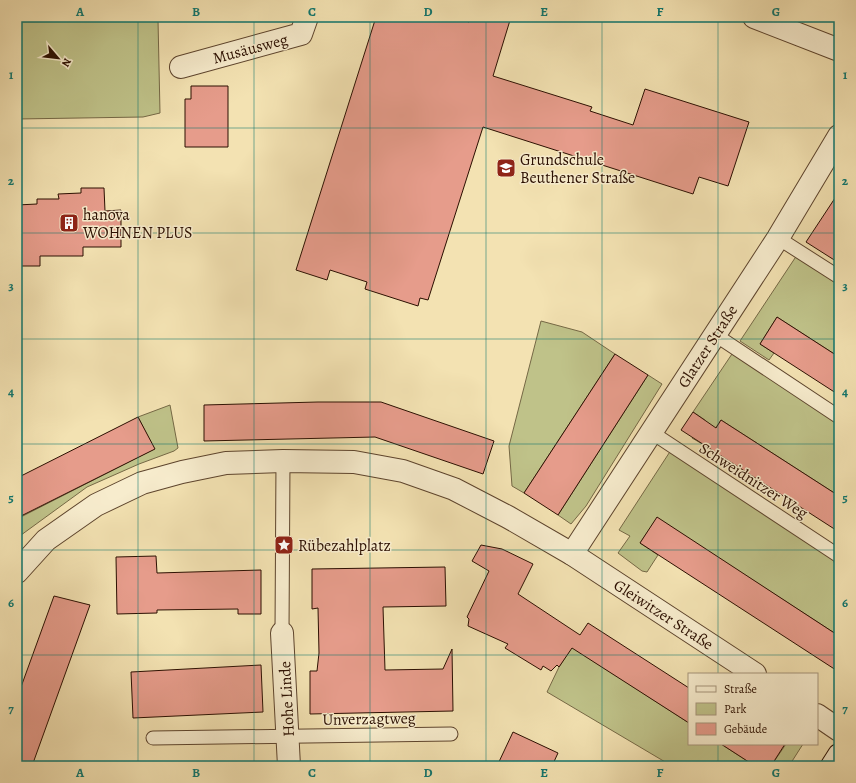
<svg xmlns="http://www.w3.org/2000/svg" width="856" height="783" font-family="Alegreya,serif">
	<rect width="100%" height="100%" fill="#f3e2b2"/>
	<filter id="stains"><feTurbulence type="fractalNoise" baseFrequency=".005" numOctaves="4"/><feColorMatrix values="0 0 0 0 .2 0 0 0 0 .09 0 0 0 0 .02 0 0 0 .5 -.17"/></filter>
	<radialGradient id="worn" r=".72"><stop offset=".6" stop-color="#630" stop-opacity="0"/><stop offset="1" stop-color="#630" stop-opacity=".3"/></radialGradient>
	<g fill="#bfc289" stroke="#756845">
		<path d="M158,20l2,93 -17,4 -126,2v-97z"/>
		<path d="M799,252l40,25v80l-62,-40 -17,27 14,9 -5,7 -29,-19z"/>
		<path d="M541,321l41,11 33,22 -91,139 -12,-7 -3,-40z"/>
		<path d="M736,348l103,69v79l-118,-76 -17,25 -12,-7 13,-18 -12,-8z"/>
		<path d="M648,375l14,9 -76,122 -15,18 -13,-9z"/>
		<path d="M170,405l8,43 -4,3 -35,13 -52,23 -70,51v-19l137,-70 -16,-32z"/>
		<path d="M673,447l158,103 8,31v55l-182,-118 -17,25 18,12 -11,17 -5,-1 -24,-18 12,-17 -11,-6z"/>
		<path d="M572,647l117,76v21h32l34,22h-83l-125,-74 12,-25z"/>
		<path d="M786,744h17l-14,22h-18z"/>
	</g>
	<g fill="#e69c8b" stroke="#2b0f01">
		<path d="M376,17h77l16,5 1,-5h41l-18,59 99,31 -2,4 43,14 12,-36 104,33 -21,64 -29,-9 -6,17 -210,-67 -55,173 -8,-2 -2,8 -53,-17 2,-7 -37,-12 -3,10 -31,-10z"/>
		<path d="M191,86h37v61h-43v-48h6z"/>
		<path d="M81,188h23l1,23 16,-1v37h-38v9h-43v10h-23v-61l20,-1v-5h22l-1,-5 23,-1z"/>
		<path d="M839,192v71l-33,-21z"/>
		<path d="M777,317l62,40v38l-79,-51z"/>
		<path d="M615,354l33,21 -90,140 -34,-22z"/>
		<path d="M318,402h63l113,39 -11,33 -108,-37 -171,4v-36z"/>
		<path d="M693,412l23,16 5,-8 118,76v36l-158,-102z"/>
		<path d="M138,417l17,32 -138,69v-40z"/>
		<path d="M657,517l182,119v36l-199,-129z"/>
		<path d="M481,545l21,4 31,15 -15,30 62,41 8,-12 101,65v35l-117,-75 -13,19 -2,-2 -6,6 -8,-5 -2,4 -36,-22 3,-4 -40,-18 1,-7 -2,-2 22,-46 -17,-10z"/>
		<path d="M156,556l1,17 104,-3v44h-23v-5l-81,1v3l-40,1 -1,-57z"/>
		<path d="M445,567l1,39 -63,1 2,63 58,-1 9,-20 1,62 -143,3v-43h7l2,-18 -1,-45 -6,1v-40z"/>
		<path d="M54,596l36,9 -58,161h-15v-68z"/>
		<path d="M261,665l2,47 -130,6 -2,-46z"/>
		<path d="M513,732l45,21 -6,13h-55z"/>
		<path d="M721,744h64l-14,22h-16z"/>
	</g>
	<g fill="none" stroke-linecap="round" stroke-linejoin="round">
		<defs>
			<g id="lane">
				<path d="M778,238l61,39"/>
				<path d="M714,334l125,83"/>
				<path d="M651,432l188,124"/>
				<path d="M282,633l1,-172"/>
				<path d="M153,738l298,-4"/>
			</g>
			<g id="street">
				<path d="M754,17l85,33"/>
				<path d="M181,67l120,-33 6,-17"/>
				<path d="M572,554l206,-316 61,-102"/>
				<path d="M17,572l29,-32 50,-35 46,-22 40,-11 44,-9 57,-2 71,1 49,9 51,18 54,28 64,37 183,120"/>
				<path d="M282,633l7,133"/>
				<path d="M817,715l22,15"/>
			</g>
			<path id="secondary" d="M832,766l7,-11"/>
		</defs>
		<use href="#lane" stroke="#5d442d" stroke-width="15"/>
		<use href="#street" stroke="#5d442d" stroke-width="24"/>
		<use href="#secondary" stroke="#2b0f01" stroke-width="24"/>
		<use href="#lane" stroke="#f7eccd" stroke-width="13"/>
		<use href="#street" stroke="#f7eccd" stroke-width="22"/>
		<use href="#secondary" stroke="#f7eccd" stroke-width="22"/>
	</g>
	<path fill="none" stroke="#0f766e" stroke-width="1" stroke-opacity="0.55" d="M138,17v749M254,17v749M370,17v749M486,17v749M602,17v749M718,17v657M17,128h822M17,233h822M17,339h822M17,444h822M17,550h822M17,655h822M718,744v22"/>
	<defs>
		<symbol id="school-square" viewBox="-11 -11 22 22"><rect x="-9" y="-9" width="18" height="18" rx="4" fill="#8f2418" stroke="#f7eccd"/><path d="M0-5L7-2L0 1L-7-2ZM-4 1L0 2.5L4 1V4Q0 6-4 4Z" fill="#fff"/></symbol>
		<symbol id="building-square" viewBox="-11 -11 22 22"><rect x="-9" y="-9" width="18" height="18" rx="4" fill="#8f2418" stroke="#f7eccd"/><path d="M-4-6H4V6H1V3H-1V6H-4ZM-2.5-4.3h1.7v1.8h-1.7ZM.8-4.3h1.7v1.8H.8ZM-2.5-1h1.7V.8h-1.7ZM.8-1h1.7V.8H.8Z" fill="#fff"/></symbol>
		<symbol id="sight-square" viewBox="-11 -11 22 22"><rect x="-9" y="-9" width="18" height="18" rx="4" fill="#8f2418" stroke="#f7eccd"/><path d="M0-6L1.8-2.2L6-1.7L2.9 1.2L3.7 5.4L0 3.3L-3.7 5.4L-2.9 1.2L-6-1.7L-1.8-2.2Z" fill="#fff"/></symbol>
	</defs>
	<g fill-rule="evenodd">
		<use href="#school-square" x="495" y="157" width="22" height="22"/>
		<use href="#building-square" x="58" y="212" width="22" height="22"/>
		<use href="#sight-square" x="273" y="534" width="22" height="22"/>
	</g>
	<g text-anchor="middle" stroke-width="3" stroke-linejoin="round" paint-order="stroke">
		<g font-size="16" fill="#2b0f01" stroke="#f7eccd">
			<text transform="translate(250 48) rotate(-15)" y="6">Musäusweg</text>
			<text transform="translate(707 346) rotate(-57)" y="6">Glatzer Straße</text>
			<text transform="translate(754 480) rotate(33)" y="6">Schweidnitzer Weg</text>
			<text transform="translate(664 614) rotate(33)" y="6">Gleiwitzer Straße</text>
			<text transform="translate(286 699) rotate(-93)" y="6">Hohe Linde</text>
			<text transform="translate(369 718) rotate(-1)" y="6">Unverzagtweg</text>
		</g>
		<g font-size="16" fill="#2b0f01" stroke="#f7eccd" text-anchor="start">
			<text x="520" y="165">Grundschule<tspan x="520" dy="18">Beuthener Straße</tspan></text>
			<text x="83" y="220">hanova<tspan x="83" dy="18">WOHNEN PLUS</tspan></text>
			<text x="298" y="551">Rübezahlplatz</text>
		</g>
	</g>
	<rect width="856" height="783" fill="none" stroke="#f3e2b2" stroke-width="44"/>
	<rect x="688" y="673" width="130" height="72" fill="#f7eccd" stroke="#a5947b"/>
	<rect x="696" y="686" width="20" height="6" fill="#f7eccd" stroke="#a5947b"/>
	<text x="724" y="693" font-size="12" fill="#2b0f01">Straße</text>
	<rect x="696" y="703" width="20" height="12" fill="#bfc289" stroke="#a5947b"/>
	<text x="724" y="713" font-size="12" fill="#2b0f01">Park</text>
	<rect x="696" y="723" width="20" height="12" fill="#e69c8b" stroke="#a5947b"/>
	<text x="724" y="733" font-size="12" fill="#2b0f01">Gebäude</text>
	<g transform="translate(58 58) rotate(118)" stroke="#f7eccd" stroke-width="3" paint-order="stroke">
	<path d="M0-3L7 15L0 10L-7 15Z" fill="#2b0f01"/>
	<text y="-6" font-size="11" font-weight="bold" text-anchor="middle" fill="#2b0f01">N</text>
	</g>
	<rect x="22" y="22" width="812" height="739" fill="none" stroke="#0f766e" stroke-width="1.5"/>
	<g font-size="13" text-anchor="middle" font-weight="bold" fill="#0f766e">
		<text x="80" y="16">A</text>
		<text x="196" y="16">B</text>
		<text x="312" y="16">C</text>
		<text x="428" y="16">D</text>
		<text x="544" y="16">E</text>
		<text x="660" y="16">F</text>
		<text x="776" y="16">G</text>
		<text x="11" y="79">1</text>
		<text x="845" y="79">1</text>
		<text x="11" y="185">2</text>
		<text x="845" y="185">2</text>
		<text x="11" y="290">3</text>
		<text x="845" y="290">3</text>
		<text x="11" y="396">4</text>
		<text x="845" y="396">4</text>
		<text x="11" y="502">5</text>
		<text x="845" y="502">5</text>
		<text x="11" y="607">6</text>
		<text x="845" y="607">6</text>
		<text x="11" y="713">7</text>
		<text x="845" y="713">7</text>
		<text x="80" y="777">A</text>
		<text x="196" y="777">B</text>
		<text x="312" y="777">C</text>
		<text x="428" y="777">D</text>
		<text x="544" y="777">E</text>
		<text x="660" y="777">F</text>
		<text x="776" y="777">G</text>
	</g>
	<rect width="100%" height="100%" filter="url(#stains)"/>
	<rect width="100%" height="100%" fill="url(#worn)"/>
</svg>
